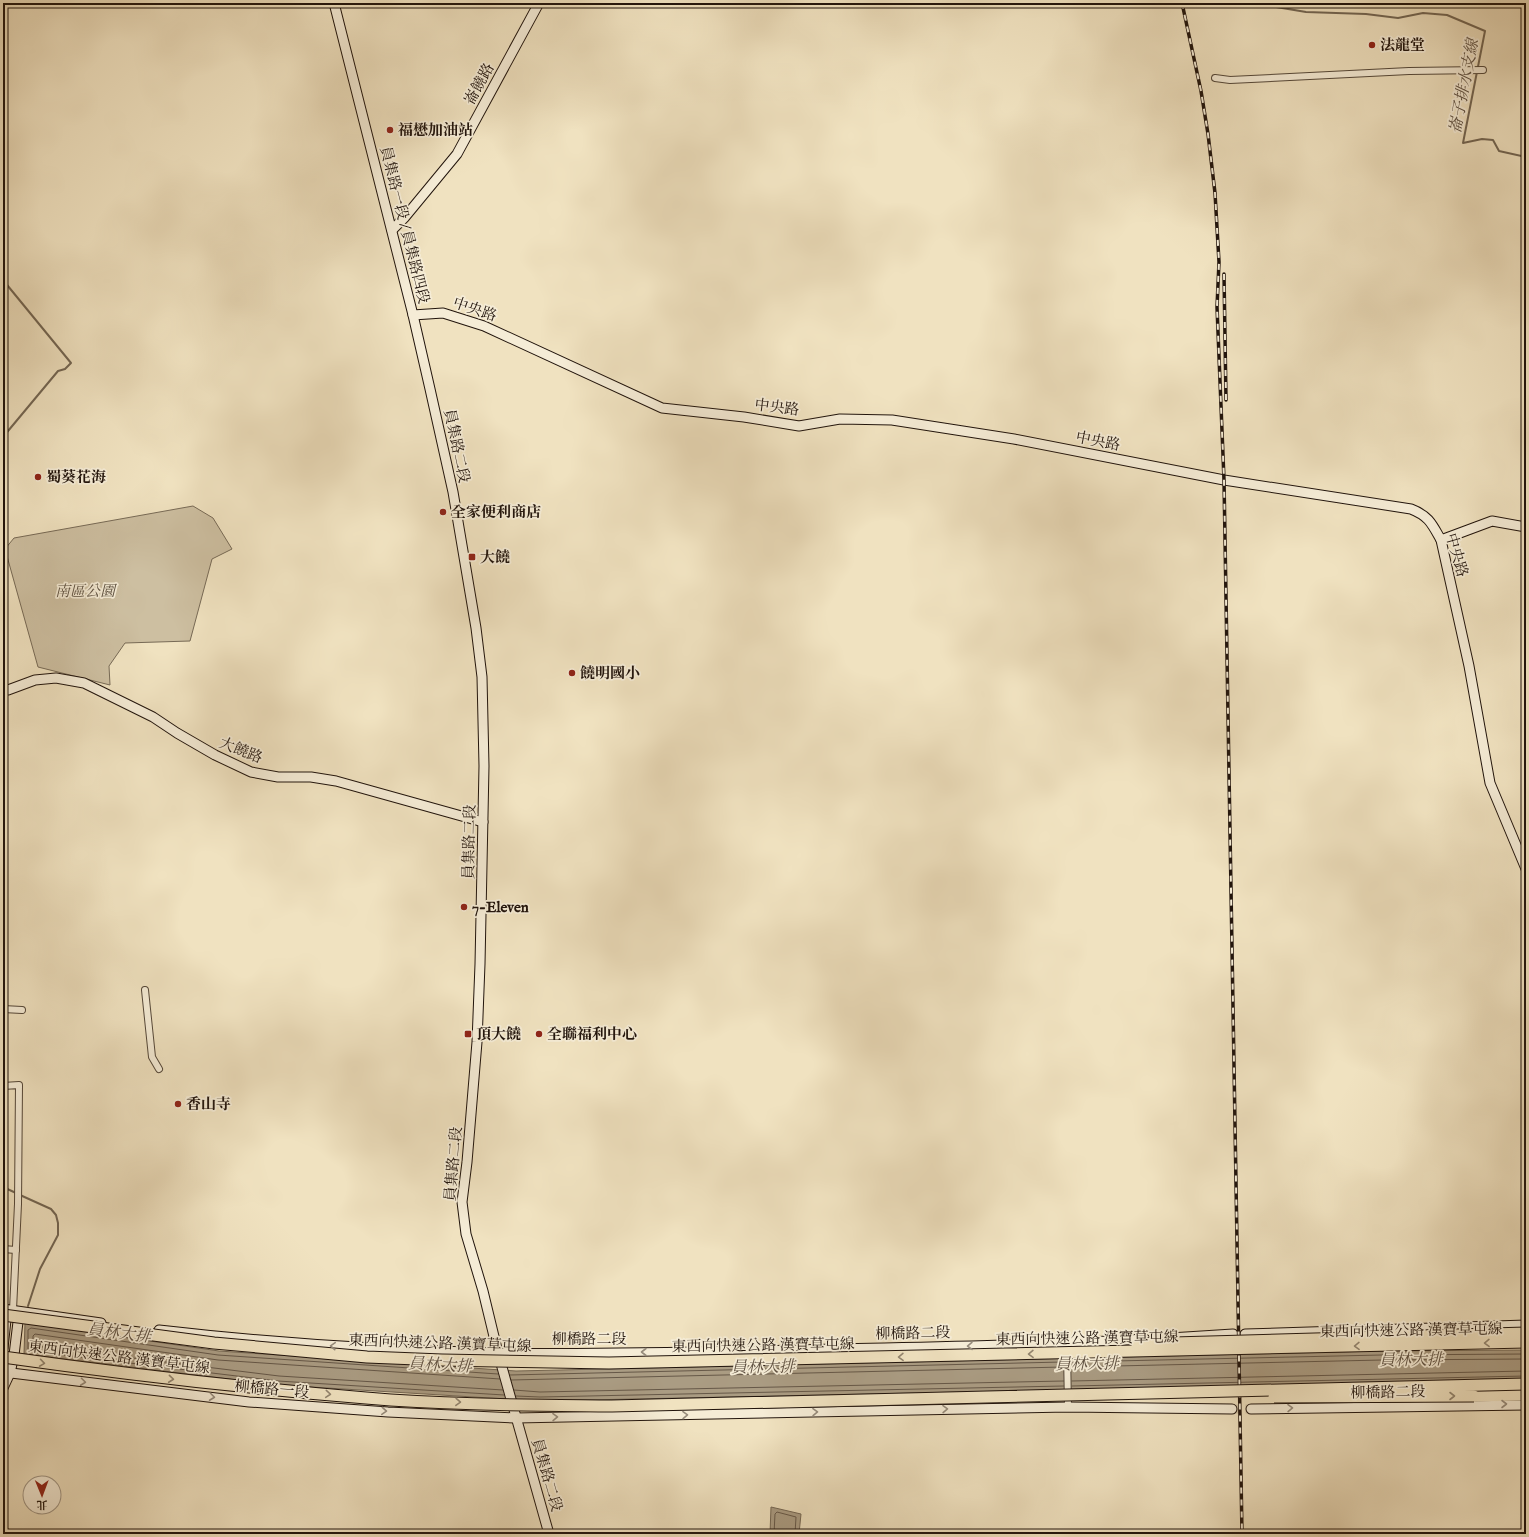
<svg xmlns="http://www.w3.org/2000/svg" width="1529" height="1537" font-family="'IM FELL English','Noto Serif TC',serif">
	<rect width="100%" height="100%" fill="#f0e2c0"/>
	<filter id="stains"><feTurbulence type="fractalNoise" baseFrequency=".005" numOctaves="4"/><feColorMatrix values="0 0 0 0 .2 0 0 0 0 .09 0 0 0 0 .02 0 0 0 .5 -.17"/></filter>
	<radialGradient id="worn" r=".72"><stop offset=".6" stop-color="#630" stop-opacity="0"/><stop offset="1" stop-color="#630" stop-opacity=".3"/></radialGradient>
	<path fill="#cdbfa1" stroke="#776a56" d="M193,506l20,12 19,31 -20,10 -22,82 -65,2 -16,23 1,19 -72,-18 -33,-118 9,-11z"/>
	<g fill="#aa9c83" stroke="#736653">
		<path d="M25,1323l194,28 297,20 865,-20 145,-1v30l-987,21 -261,-16 -254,-31z"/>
		<path d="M771,1507l30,7 -2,20h-29z"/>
	</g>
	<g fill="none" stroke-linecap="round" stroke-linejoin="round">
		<g stroke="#665848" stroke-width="1">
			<path d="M1071,1362l310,-7 145,-1"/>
			<path d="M1071,1367l311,-7 144,-1"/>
			<path d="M498,1374l-280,-19 -187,-27 -3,2v19l2,2 248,30 226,14"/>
			<path d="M510,1375l553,-13"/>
			<path d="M500,1379l-282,-19 -183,-26 -2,2v9l2,1 244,30 224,14"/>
			<path d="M511,1380l552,-13"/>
			<path d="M1072,1381l454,-10"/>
			<path d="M1072,1386l454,-10"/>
			<path d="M514,1390l26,2 524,-11"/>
			<path d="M516,1396l24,1 524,-11"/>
			<path d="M774,1534l1,-20 2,-2 19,5 -1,17"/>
		</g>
		<g stroke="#736653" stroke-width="2">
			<path d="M1253,3l53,9 60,2 32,4 25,-5 24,2 38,16 -22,112 19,-4 11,1 6,11 27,6"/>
			<path d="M3,280l68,83 -6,6 -7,2 -55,66"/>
			<path d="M3,1187l13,6"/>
			<path d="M20,1195l31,14 5,6 2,8v12l-18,34 -12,37"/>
		</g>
		<path stroke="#d1c3a5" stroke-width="9" stroke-dasharray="9 4.5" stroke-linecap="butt" d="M1232,1409h19"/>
		<defs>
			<g id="street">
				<path d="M1215,78l15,2 179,-9 74,-1"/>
				<path d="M145,990l7,67 7,12"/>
				<path d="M3,1009l19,1"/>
				<path d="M3,1086l16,-1 -1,119 -5,106"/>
				<path d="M3,1249l13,1"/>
				<path d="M1067,1351l1,56"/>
				<path d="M3,1531l9,3"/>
			</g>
			<g id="secondary">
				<path d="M334,3l79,312 17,74 23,103 23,136 6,49 2,89 -4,198 -3,78 -10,120 -5,40 4,32 17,57 15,62 51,181"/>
				<path d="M392,230l13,-13 52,-63 82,-151"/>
				<path d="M413,315l30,-2 41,13 178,82 82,9 55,9 41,-7 52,1 122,19 210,41 187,29c18,7 21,15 30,31l28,126 21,117 36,86"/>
				<path d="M1441,540l51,-19 34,6"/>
				<path d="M3,690h5l27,-10 21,-2 28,5 69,34 24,16 38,22 36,17 27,5h33l25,4 147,41"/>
				<path d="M3,1309l98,14"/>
				<path d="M159,1330c112,13 224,20 336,23 101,2 202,-1 303,-3 116,-3 231,-4 347,-11"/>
				<path d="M1245,1334l281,-9"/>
				<path d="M1170,1338l63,-4"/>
				<path d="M3,1348l3,-28 6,-9"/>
				<path d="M3,1372l246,30 139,10 128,6 552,-11 164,2"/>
				<path d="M3,1388l7,-15 4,-18 4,-33 -4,-10"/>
				<path d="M1251,1409l275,-4"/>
			</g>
			<path id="highway" d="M1474,1396l52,-1"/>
		</defs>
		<use href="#street" stroke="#554839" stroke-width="8"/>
		<use href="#secondary" stroke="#21140c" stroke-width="11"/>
		<use href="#highway" stroke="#21140c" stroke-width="13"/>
		<use href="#street" stroke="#f5ecd6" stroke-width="6"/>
		<use href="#secondary" stroke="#f5ecd6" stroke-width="9"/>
		<use href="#highway" stroke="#f0e2c0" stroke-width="11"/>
		<defs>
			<g id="rail">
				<path d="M1182,3l19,88 7,43 7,59 4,69 -2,45 7,173 18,1054"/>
				<path d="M1224,274l2,126"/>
			</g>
		</defs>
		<use href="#rail" stroke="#21140c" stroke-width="3.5"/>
		<use href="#rail" stroke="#f5ecd6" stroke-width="2" stroke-dasharray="6" stroke-linecap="butt"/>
		<defs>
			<g id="highway-bridge">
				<path d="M3,1315l211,28 153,14 75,3 167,3 917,-21"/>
				<path d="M1137,1344l389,-11"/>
				<path d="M3,1357c121,17 242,31 363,41 82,7 164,7 246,8l914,-22"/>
				<path d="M1274,1397l200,-1"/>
			</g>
		</defs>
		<use href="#highway-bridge" stroke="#21140c" stroke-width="13" stroke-linecap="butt"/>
		<use href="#highway-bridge" stroke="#f0e2c0" stroke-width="11"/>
	</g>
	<defs><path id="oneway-chevron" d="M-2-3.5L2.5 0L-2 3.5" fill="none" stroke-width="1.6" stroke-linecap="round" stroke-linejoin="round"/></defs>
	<g stroke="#93856f">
		<use href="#oneway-chevron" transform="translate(1487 1343) rotate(179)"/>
		<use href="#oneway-chevron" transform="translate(1357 1346) rotate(179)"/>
		<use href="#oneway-chevron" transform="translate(1031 1354) rotate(179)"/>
		<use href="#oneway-chevron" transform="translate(901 1357) rotate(179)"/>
		<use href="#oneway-chevron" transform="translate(42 1363) rotate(8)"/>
		<use href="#oneway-chevron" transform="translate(171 1379) rotate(6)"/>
		<use href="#oneway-chevron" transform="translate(328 1394) rotate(5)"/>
		<use href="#oneway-chevron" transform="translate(1452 1396)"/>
		<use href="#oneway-chevron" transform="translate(458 1402) rotate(2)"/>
	</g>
	<g stroke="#968b7b">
		<use href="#oneway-chevron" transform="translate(333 1346) rotate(-176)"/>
		<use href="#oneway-chevron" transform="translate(970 1346) rotate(179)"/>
		<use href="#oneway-chevron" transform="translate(644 1352) rotate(180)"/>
		<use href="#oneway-chevron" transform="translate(83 1382) rotate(7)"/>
		<use href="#oneway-chevron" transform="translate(212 1397) rotate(7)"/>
		<use href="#oneway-chevron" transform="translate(1504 1404)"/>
		<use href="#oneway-chevron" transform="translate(1290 1408) rotate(-1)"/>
		<use href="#oneway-chevron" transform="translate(945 1409) rotate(-1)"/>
		<use href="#oneway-chevron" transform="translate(384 1411) rotate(4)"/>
		<use href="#oneway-chevron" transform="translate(815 1412) rotate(-1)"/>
		<use href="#oneway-chevron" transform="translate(685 1415) rotate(-1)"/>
		<use href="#oneway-chevron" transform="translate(555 1417) rotate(-1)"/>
	</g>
	<g fill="#8f2418" stroke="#f5ecd6" stroke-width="1.5">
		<circle cx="1372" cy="45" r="4"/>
		<circle cx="390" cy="130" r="4"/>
		<circle cx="38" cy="477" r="4"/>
		<circle cx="443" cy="512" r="4"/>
		<rect x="468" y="553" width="8" height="8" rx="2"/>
		<circle cx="572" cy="673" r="4"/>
		<circle cx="464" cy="907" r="4"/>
		<rect x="464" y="1030" width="8" height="8" rx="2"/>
		<circle cx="539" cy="1034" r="4"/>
		<circle cx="178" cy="1104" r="4"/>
	</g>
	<g text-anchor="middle" stroke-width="3.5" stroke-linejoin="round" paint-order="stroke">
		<g font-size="15" font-weight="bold" fill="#21140c" stroke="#f5ecd6" text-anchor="start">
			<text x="1380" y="50">法龍堂</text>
			<text x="398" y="135">福懋加油站</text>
			<text x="46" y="482">蜀葵花海</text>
			<text x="451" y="517">全家便利商店</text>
			<text x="480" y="562">大饒</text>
			<text x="580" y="678">饒明國小</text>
			<text x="472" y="912">7-Eleven</text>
			<text x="476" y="1039">頂大饒</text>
			<text x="547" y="1039">全聯福利中心</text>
			<text x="186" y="1109">香山寺</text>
		</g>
		<g font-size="15" fill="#21140c" stroke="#f5ecd6">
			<text transform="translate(479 84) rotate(-61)" y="5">崙饒路</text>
			<text transform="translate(405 225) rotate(76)" y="5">員集路一段 / 員集路四段</text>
			<text transform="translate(475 309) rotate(19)" y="5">中央路</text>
			<text transform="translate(777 407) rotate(7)" y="5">中央路</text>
			<text transform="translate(1098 441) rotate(11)" y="5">中央路</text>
			<text transform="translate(457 446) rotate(78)" y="5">員集路二段</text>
			<text transform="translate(1457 555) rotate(74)" y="5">中央路</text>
			<text transform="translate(241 750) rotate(22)" y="5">大饒路</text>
			<text transform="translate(469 842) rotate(-89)" y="5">員集路二段</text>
			<text transform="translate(453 1164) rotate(-85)" y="5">員集路二段</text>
			<text transform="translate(1411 1330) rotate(-1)" y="5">東西向快速公路 漢寶草屯線</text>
			<text transform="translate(913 1333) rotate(-1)" y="5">柳橋路二段</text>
			<text transform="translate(1087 1338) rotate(-1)" y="5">東西向快速公路 漢寶草屯線</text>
			<text x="589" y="1344">柳橋路二段</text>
			<text transform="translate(440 1343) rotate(2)" y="5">東西向快速公路 漢寶草屯線</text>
			<text transform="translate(763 1345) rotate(-1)" y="5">東西向快速公路 漢寶草屯線</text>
			<text transform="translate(119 1357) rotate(7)" y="5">東西向快速公路 漢寶草屯線</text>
			<text transform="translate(272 1389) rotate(5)" y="5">柳橋路一段</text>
			<text transform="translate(1388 1392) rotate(-1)" y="5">柳橋路二段</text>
			<text transform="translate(547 1475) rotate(74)" y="5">員集路二段</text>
		</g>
		<g font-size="15" font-style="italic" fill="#5d5040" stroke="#f5ecd6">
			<text x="85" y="596">南區公園</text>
		</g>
		<g font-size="16" font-style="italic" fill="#5f5142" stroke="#f5ecd6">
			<text transform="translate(1463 86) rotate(-79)" y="6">崙子排水支線</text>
			<text transform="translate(119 1332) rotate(7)" y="6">員林大排</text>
			<text transform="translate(1411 1359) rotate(-1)" y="6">員林大排</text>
			<text transform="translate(1087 1363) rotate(-1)" y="6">員林大排</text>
			<text transform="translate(440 1364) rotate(3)" y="6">員林大排</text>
			<text transform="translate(763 1366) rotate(-1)" y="6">員林大排</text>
		</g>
	</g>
	<rect width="1529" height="1537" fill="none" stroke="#f0e2c0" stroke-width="16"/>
	<rect x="4" y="4" width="1521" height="1529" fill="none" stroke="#21140c" stroke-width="2"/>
	<rect x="8" y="8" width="1513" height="1521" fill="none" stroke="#21140c"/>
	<g transform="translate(42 1495) rotate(179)"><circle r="19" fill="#f5ecd6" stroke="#a09685"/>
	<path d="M0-3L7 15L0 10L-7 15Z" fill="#8f2418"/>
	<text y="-6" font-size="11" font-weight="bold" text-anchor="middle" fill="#21140c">北</text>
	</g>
	<rect width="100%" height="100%" filter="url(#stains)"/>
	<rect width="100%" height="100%" fill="url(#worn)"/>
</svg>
